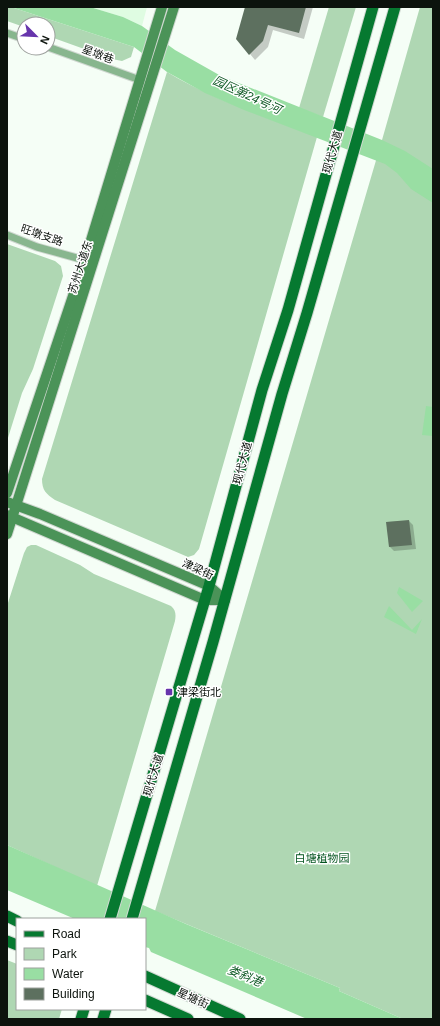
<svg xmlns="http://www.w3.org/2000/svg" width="440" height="1026" font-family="Arial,'Noto Sans SC',sans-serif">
	<rect width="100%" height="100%" fill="#f5fef6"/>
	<path fill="#dffce2" d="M90,7h57l-5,19 -19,-9z"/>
	<g fill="#afd7b3">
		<path d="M7,7h4l123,40 -3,10 -9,4 -10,-2 -64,-23v-12h-24v3l-17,-6z"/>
		<path d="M329,7h27l-33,110 -24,-9z"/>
		<path d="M420,7h13v1012h-30l-64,-28 1,-3 -185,-77 227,-771z"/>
		<path d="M167,72c47,28 99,45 150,65l-118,412 -5,6 -6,2 -133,-57c-9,-6 -13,-10 -13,-21z"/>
		<path d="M7,244l48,17 6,5 2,10 -30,93 -11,24 -15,48z"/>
		<path d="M31,545h5l44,20 14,9 77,32c5,4 5,9 4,15l-78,265 -90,-41v-239l17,-53 3,-6z"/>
		<path d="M7,960l10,4v45h45l-3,10h-52z"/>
	</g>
	<g fill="#99dea3">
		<path d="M11,7h79l33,10 19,9 33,24 46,26 161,64 23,11 28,18v34l-22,-14 -14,-16 -12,-9 -141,-54 -39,-17 -38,-21 -33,-25z"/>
		<path d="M426,406l7,1v29l-11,-1z"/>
		<path d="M399,587l24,14 -11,11 -15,-19z"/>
		<path d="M389,606l23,24 10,-11 -6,15 -32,-17z"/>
		<path d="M7,845l179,79 154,64 -1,3 64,28h-96l-156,-67 -2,-4 -4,-1v-28h-70l-68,-29z"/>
	</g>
	<g fill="#0003">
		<path d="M246,7h67l-9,32 -31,-9 -5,17 -13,13 -5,-6z"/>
		<path d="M409,521l4,4 3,24 -22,2 -4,-4 -3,-25z"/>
	</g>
	<g fill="#5d705f">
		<path d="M245,7h61l-7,26 -31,-8 -5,16 -14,14 -13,-16z"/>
		<path d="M409,520l3,25 -23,2 -3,-25z"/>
	</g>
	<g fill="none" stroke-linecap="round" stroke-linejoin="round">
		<defs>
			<g id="minor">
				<path d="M7,33l17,6"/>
				<path d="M48,47l92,33"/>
				<path d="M7,235l30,12 51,14"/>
			</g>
			<g id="secondary">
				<path d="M7,493l78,-233 77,-253"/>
				<path d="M7,502l33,12 169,72 16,14"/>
				<path d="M7,515l198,85h20"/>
				<path d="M7,534l167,-527"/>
			</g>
			<g id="primary">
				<path d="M7,916l10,5"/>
				<path d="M110,919l99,-333 53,-196 26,-80 85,-303"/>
				<path d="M132,919l81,-277 69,-248 25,-81 88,-306"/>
				<path d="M7,941l10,4"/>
				<path d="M145,976l95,43"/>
				<path d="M145,1000l43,19"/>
				<path d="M81,1019l3,-10"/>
				<path d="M103,1019l3,-10"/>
			</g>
		</defs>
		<use href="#minor" stroke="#d0d8d1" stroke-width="9"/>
		<use href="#secondary" stroke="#d0d8d1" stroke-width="12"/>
		<use href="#primary" stroke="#d0d8d1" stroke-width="13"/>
		<use href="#minor" stroke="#88b68e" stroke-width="7"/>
		<use href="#secondary" stroke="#4b9358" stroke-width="10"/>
		<use href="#primary" stroke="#067930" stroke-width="11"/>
	</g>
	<rect fill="#6735ac" stroke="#fff" stroke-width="1.5" x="165" y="688" width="8" height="8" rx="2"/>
	<g text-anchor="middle" stroke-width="3" stroke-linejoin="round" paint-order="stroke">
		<g font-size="11" fill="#0c130d" stroke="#fff">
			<text transform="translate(98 54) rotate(20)" y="4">星墩巷</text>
			<text transform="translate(332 152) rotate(-74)" y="4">现代大道</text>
			<text transform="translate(42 235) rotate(19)" y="4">旺墩支路</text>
			<text transform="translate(80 267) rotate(-72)" y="4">苏州大道东</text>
			<text transform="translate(242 463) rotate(-75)" y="4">现代大道</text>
			<text transform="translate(198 569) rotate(25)" y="4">津梁街</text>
			<text transform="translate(153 775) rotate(-73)" y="4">现代大道</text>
			<text transform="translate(193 998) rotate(24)" y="4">星塘街</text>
		</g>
		<g font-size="11" fill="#0c130d" stroke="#fff" text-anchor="start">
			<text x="177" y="696">津梁街北</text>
		</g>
		<g font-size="11" fill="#055520" stroke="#fff">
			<text x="322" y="862">白塘植物园</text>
		</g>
		<g font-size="12" font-style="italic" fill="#0f5a25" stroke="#fff">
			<text transform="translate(247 95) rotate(25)" y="4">园区第24号河</text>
			<text transform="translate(245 976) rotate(23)" y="4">娄斜港</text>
		</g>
	</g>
	<rect width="440" height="1026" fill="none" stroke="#0c130d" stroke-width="16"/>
	<rect x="16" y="918" width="130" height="92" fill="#ffffff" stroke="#9ea19e"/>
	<rect x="24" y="931" width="20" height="6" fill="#067930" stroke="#9ea19e"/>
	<text x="52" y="938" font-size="12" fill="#0c130d">Road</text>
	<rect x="24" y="948" width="20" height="12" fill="#afd7b3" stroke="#9ea19e"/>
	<text x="52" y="958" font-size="12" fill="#0c130d">Park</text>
	<rect x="24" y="968" width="20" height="12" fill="#99dea3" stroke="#9ea19e"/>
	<text x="52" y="978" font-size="12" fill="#0c130d">Water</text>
	<rect x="24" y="988" width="20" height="12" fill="#5d705f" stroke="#9ea19e"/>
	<text x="52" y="998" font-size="12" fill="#0c130d">Building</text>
	<g transform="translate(36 36) rotate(114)"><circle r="19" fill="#ffffff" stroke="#9ea19e"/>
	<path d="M0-3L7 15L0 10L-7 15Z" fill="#6735ac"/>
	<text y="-6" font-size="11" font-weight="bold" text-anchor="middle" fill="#0c130d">N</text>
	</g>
</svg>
